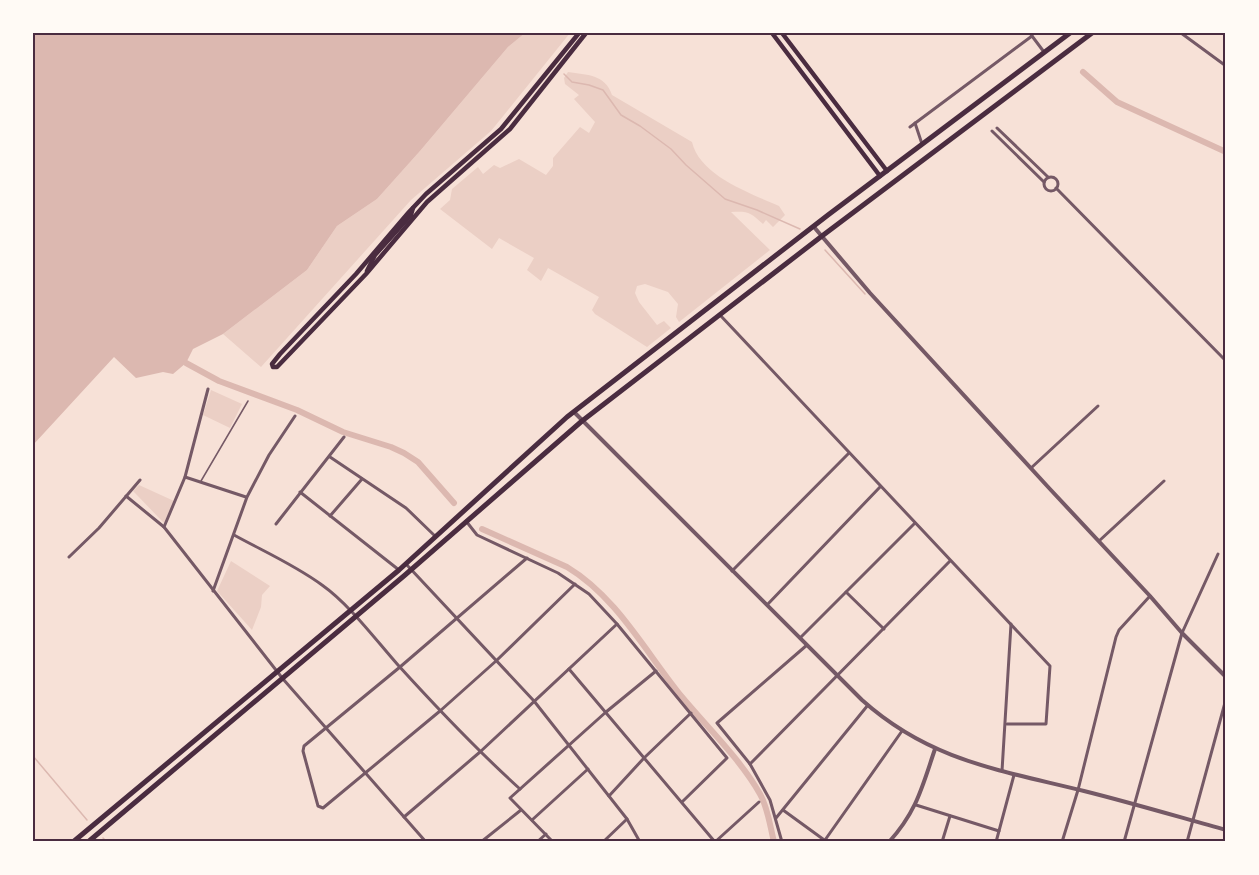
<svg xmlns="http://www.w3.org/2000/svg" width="1259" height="875" font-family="'Open Sans',sans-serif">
	<rect width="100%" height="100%" fill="#f7e1d7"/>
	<g fill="#ebcfc5">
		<path d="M525,33h45l-79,98 -80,69 -150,167 -38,-33 84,-64 30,-44 40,-27 43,-48 88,-104z"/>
		<path d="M568,72c19,3 37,2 44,23l80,47c8,34 58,51 87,64l6,9 -12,12 -7,-7 -3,4c-13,-12 -15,-13 -32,-12l39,38 -91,72 -3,-5 2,-13 -10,-12 -23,-8 -8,2 -2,7 4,9 18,23 7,-4 7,7 -24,19 -52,-33 -3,-4 7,-13 -51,-29 -7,13 -14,-11 7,-12 -35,-20 -7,11 -52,-40 10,-9 2,-11 26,-22 5,7 11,-9 6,3 19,-9 27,16 7,-9v-8l27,-31 9,6 6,-11 -21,-23 5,-4 -14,-11 -1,-6z"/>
		<path d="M211,390l31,14 -12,24 -27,-13z"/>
		<path d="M139,485l35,16 -10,22 -31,-32z"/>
		<path d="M231,561l39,25 -8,9 -1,12 -9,23 -35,-39z"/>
	</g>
	<path fill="#dcb8b0" d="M33,33h492l-17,14 -88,104 -43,48 -40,27 -30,44 -84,64 -30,15 -7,14 -13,11 -10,-2 -27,6 -22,-21 -81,88z"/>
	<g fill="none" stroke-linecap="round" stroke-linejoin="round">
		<g stroke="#dcb8b0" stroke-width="1.5">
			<path d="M564,74l8,8 17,3 14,5 18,25 19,11 31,23 15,16 39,34 32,11 43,19"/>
			<path d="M825,250l40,44"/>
			<path d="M33,756l54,64"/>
			<path d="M103,838l4,4"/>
		</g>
		<g stroke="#dcb8b0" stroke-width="6">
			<path d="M1083,72l34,30 109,50"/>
			<path d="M186,363l33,18 78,29 46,22 48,15 13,6 14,9 36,41"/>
			<path d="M482,529l85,38c50,30 79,86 115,130 25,30 59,63 78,97 8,14 10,32 14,48"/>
		</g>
		<path stroke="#755966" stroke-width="1.5" d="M201,481l47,-80"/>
		<g stroke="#755966" stroke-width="3">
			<path d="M1181,33l45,33"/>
			<path d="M1032,36l12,16"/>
			<path d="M915,123l7,21"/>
			<path d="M910,127l122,-91 -2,-3"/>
			<path d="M997,128l51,49"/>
			<path d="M992,131l52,51"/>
			<circle cx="1051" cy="184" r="7"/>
			<path d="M1056,188l170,173"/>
			<path d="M720,315l330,351 -4,58h-39"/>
			<path d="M330,457l76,51 29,28"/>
			<path d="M1031,468l67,-62"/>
			<path d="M185,477l61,20"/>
			<path d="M300,492l99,78"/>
			<path d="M126,496l38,31 119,152 143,163"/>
			<path d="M330,516l32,-37"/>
			<path d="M466,521l11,14 81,38 31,21 28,30 110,134 -45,44"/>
			<path d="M276,524l68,-87"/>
			<path d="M164,527l21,-50 23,-88"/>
			<path d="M234,535c29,16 61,30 88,50 27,19 53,54 76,80 39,43 79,85 122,124"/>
			<path d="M1099,541l65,-60"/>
			<path d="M69,557l30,-29 41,-48"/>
			<path d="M527,558l-127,109 -96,79 -1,5 15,55 5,2 117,-97 56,-50 79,-77"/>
			<path d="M406,564l128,137 93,118 13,23"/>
			<path d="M732,571l117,-118"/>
			<path d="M213,591l34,-94 22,-42 26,-39"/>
			<path d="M846,592l38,37"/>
			<path d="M767,605l113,-118"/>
			<path d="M800,638l115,-115"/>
			<path d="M569,669l146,173"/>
			<path d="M750,764l200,-203"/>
			<path d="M1002,771l9,-147"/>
			<path d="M609,796l35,-38 47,-45"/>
			<path d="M916,805l83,26"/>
			<path d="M783,810l44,32"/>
			<path d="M404,817l76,-65 137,-128"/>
			<path d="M776,818l92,-113"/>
			<path d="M532,820l56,-51"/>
			<path d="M825,840l77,-109"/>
			<path d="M481,842l40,-32"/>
			<path d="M537,842l9,-8"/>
			<path d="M553,842l-43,-44 96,-86 50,-41"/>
			<path d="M603,842l24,-23"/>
			<path d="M715,842l44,-40"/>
			<path d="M782,842l-12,-42 -20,-36 -33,-41 90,-78"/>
			<path d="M942,842l8,-26"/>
			<path d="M996,842l18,-67"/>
			<path d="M1062,842l16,-52 38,-153 3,-7 31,-34"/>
			<path d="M1124,842l58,-209 36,-79"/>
			<path d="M1187,842l39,-143"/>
		</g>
		<g stroke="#755966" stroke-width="4">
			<path d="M814,227l56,66 179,195 101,108 32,37 44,44"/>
			<path d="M574,412l288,288c68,61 138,70 222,91 48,12 95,26 142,39"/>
			<path d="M889,842c28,-31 33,-55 46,-93"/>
		</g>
		<g stroke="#4a2c40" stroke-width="4.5">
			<path d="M579,33l-78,96 -75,65 -17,18 -53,62 -76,80 -8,10 1,3h4l89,-93 61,-72 83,-73 76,-96"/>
			<path d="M772,33l108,143"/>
			<path d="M782,33l105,138"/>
			<path d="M367,271l8,-16 36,-40 2,-7"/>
		</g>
		<g stroke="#4a2c40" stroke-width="5">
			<path d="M73,842l326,-272 168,-153 261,-202 242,-182"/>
			<path d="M88,842l317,-267 177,-154 240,-185 270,-203"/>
		</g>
	</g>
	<rect width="1259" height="875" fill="none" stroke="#fffaf5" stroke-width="69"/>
	<rect x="34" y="34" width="1190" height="806" fill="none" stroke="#4a2c40" stroke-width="2"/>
</svg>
